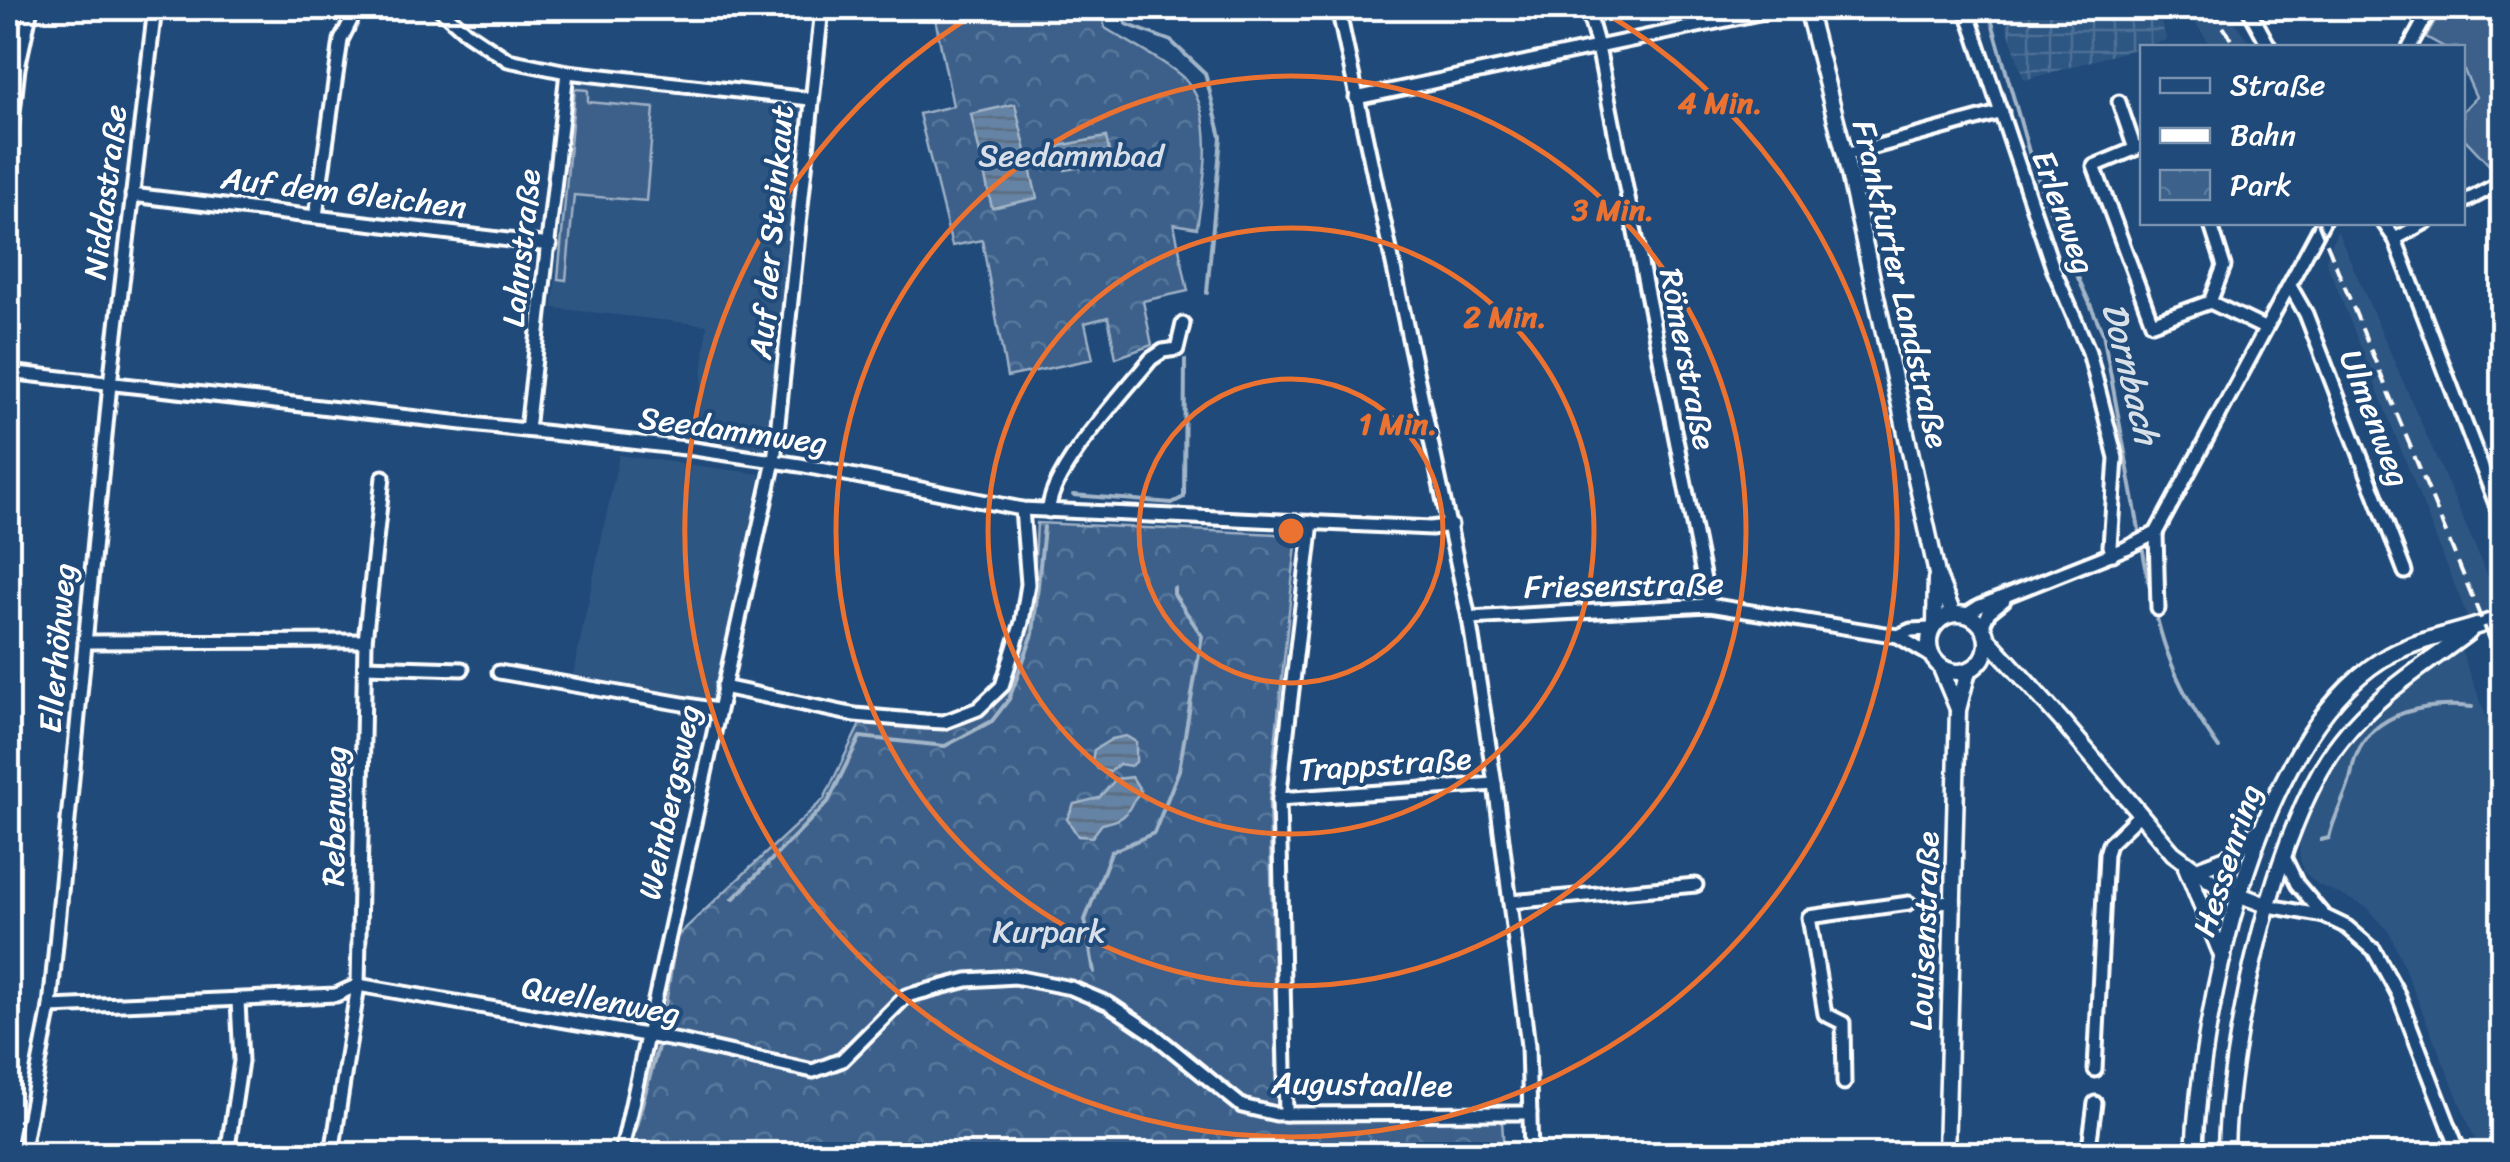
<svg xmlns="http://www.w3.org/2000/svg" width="2510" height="1162" font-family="Sriracha,sans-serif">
	<defs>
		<pattern id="industrial-grid" width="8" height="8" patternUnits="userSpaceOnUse" patternTransform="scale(2.5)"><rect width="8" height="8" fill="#2e5683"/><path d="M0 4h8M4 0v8" fill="none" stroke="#4d6f96"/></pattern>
		<pattern id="park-crowns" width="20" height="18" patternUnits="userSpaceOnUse" patternTransform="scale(2.5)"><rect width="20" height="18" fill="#3c618b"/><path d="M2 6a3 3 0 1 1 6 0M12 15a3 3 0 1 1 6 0" fill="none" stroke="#59799c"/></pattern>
		<pattern id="water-rules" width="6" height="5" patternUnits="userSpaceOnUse" patternTransform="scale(2.5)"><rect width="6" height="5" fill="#6583a4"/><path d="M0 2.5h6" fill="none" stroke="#5b6d81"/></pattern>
	</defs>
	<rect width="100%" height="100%" fill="#1f4a7a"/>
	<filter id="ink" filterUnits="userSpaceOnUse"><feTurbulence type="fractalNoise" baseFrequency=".01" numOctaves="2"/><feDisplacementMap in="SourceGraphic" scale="20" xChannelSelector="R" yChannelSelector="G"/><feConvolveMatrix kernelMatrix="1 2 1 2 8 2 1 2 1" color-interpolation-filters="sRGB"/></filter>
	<g filter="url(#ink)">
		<g fill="#2e5683">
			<path d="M2185,8h39l29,39h-41z"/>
			<path d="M572,82l233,27 -38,344 -71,-9 11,-119 -154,-17z"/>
			<path d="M2337,230l164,376 -6,5 -27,8 -142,-359z"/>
			<path d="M619,455l141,19 -46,229 -141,-29z"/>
			<path d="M2460,648l42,109v397h-21l-91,-221 -23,-26 -50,-23 -14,-13 -4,-17 2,-25 7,-15 24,-45 23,-31 33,-38 28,-24z"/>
		</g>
		<path fill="url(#industrial-grid)" d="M2001,8h155l11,32 -143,40z"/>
		<g fill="#3c618b" stroke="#9eb0c5" stroke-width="2.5">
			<path d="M2442,8h60v154l-10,6 -29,-31v-26l13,-14 -13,-29 -1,-20 -18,-1 -18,-10z"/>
			<path d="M575,89l13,1v12l66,6 -8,93 -72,-6 -8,85 -8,-1z"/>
		</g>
		<g fill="url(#park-crowns)" stroke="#9eb0c5" stroke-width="2.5">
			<path d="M933,8h167l5,20c19,12 73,40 84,56 28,37 14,102 8,144l-23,-4 14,67 -45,10 9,44 -36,13 -8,-41 -23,6 8,36 -86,18 -25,-137 -30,6 -33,-132 34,-8z"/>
			<path d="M1037,523l260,12 -28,267 9,318h224l2,34h-875l30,-108 18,-110 147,-137 37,-77c27,2 59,9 86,5 87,-11 86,-137 90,-204z"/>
		</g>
		<g fill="url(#water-rules)" stroke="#a3b5c8" stroke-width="2.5">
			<path d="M1015,104l22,94 -45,10 -21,-94z"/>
			<path d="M1106,137l5,24 -46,9 -6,-24z"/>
			<path d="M1126,736l10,6v20l-5,4 -12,-2 -9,8 -12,-3 -6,-8 2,-11 18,-11z"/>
			<path d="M1132,777l9,14c-18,19 -6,26 -39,33l-10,13 -14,-1 -11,-17 7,-15 25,-6 17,-19z"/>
		</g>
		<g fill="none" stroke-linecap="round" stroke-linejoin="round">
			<g stroke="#a3b5c8" stroke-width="4">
				<path d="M1121,8l5,16 45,17 34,32 16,64 -14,156"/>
				<path d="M1988,8l43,151 27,74 45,100 37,202"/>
				<path d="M1073,495l99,8 12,-6 1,-137"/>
				<path d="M2142,545c14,84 27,133 77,203"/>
				<path d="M2321,840l8,-2c4,-19 13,-34 19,-52 4,-10 4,-21 8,-30 19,-46 73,-54 116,-49"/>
				<path d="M733,899l95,-97 32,-65 85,9 47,-25 17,-22 24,-65 11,-107"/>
				<path d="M1094,972l-9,-52 26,-68 43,-19 25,-63 23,-134 -28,-42v-6"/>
				<path d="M628,1154l29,-105"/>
			</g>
			<path stroke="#41658e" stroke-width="11" stroke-dasharray="11 5.5" stroke-linecap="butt" d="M1909,903l28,-1"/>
			<defs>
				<g id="minor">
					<path d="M439,8l27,24 42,28 59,12 243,27"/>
					<path d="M1338,8l131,610 26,166 33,262 3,108"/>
					<path d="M1587,8l11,39 111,558"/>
					<path d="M1966,8l87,260 36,84 27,106 -6,88 3,8"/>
					<path d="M2248,8l22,40"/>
					<path d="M2409,48l22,-40"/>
					<path d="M1356,98l427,-90"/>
					<path d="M2119,102l16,47"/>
					<path d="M2142,146l-48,20 58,157 58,-21 54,26"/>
					<path d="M1845,155l157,-43"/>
					<path d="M8,158l10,-90 13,-60"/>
					<path d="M132,195l418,50"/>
					<path d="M2462,203l40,-21"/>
					<path d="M316,216l25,-176 16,-32"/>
					<path d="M2210,222l14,44 -14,36"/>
					<path d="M2383,222l12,17 107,281"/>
					<path d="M2395,239l31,-17"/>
					<path d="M2290,286l16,28 99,258"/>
					<path d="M8,372l686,77 106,16 222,44 409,19 20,-3"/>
					<path d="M527,430l40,-358"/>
					<path d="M1049,511c-1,-38 77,-121 102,-152l12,-8 14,-2 6,-25"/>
					<path d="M2156,533l2,76"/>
					<path d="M1966,615l14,-9 146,-58 30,-15 167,-311"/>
					<path d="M1469,618l240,-13 189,31 33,20"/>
					<path d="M1982,627l7,-15 15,-12"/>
					<path d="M1898,636l13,-6 20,-1"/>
					<path d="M85,642l280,-1"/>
					<path d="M365,666l97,3"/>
					<path d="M499,672l218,38"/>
					<path d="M723,687l132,28 70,6 19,1 34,-13 24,-23 20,-64 6,-38 -6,-75"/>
					<path d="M1279,799l216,-15"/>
					<path d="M2285,859l12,25 27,32"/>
					<path d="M1510,902l186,-17"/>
					<path d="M1937,902l17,-1"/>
					<path d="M2269,906l55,10 23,11 27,23 24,44 62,160"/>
					<path d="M50,1007l286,-12 22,-10 322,56 133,30 29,-11 64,-64 61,-16 48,-3 56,11 38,16 43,29 90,73 34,8 254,-1"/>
					<path d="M2095,1070l11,-216 3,-10 29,-28"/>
					<path d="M1844,1083l-1,-60 -18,-9 -16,-97 100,-14"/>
					<path d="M1286,1114l-7,-315 33,-277"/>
					<path d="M22,1154l28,-147 60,-623 45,-376"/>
					<path d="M227,1154l14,-93 -3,-60"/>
					<path d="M332,1154l26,-169 7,-344 18,-164"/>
					<path d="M621,1154l153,-693 48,-453"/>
					<path d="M2088,1154l7,-51"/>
				</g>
				<g id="tertiary">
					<path d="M1807,8l38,147 92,419 16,40"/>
					<circle cx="1958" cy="643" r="29"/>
					<path d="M1935,624l1,-45"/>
					<path d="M1987,638l74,82 112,133 46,34 50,19"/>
					<path d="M1940,666l18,43"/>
					<path d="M2186,867l37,91"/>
					<path d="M2194,870l32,-12 33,-28"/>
					<path d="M1946,1154l12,-444 10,-39"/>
					<path d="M2194,1154c6,-140 60,-413 187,-494 36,-23 82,-26 121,-43"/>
					<path d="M2226,1154c1,-107 48,-330 115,-414 35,-45 83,-74 128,-108"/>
				</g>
			</defs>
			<use href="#minor" stroke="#fff" stroke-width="19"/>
			<use href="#tertiary" stroke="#fff" stroke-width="21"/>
			<use href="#minor" stroke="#1f4a7a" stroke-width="11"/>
			<use href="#tertiary" stroke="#1f4a7a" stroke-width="14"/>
			<g stroke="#fff" stroke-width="4" stroke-dasharray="15 8" stroke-linecap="butt">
				<path d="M2210,8l28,40"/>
				<path d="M2318,222l184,447"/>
			</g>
		</g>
	</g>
	<g fill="none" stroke="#eb7230" stroke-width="5">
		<circle cx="1291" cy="531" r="152"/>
		<circle cx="1291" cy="531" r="303"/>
		<circle cx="1291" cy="531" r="455"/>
		<path d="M1599 9A606 606 0 1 1 983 9"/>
	</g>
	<g text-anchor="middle" stroke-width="8" stroke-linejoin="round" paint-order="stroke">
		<g font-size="32" fill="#d8dfe8" stroke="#1f4a7a">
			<text x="1071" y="166">Seedammbad</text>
			<text x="1049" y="942">Kurpark</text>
		</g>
		<g font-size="32" fill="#fff" stroke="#1f4a7a">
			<text transform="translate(105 192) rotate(-83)" y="11">Niddastraße</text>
			<text transform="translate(344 192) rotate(7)" y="11">Auf dem Gleichen</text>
			<text transform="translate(2064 212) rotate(70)" y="11">Erlenweg</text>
			<text transform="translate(771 232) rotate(-85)" y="11">Auf der Steinkaut</text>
			<text transform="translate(521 248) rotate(-84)" y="11">Lahnstraße</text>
			<text transform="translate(1901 284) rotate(77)" y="11">Frankfurter Landstraße</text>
			<text transform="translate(1688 359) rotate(79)" y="11">Römerstraße</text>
			<text transform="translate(2375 418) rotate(69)" y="11">Ulmenweg</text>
			<text transform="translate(733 430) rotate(8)" y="11">Seedammweg</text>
			<text transform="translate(1624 585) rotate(-1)" y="11">Friesenstraße</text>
			<text transform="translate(57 648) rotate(-85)" y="11">Ellerhöhweg</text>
			<text transform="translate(1385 764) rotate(-4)" y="11">Trappstraße</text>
			<text transform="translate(669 802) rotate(-78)" y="11">Weinbergsweg</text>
			<text transform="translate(334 816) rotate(-89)" y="11">Rebenweg</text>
			<text transform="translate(2227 860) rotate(-72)" y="11">Hessenring</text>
			<text transform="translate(1924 931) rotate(-88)" y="11">Louisenstraße</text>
			<text transform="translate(601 1000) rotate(10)" y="11">Quellenweg</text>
			<text transform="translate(1362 1084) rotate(1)" y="11">Augustaallee</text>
		</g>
		<g font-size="35" font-style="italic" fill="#d8e0e8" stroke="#1f4a7a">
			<text transform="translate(2131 373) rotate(76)" y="12">Dornbach</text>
		</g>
	</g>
	<circle cx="1291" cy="531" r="15" fill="#eb7230" stroke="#1f4a7a" stroke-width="5"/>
	<g font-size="30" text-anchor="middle" font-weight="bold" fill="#eb7230" stroke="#1f4a7a" stroke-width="8" stroke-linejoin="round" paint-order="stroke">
		<text x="1720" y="113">4 Min.</text>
		<text x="1613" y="220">3 Min.</text>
		<text x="1505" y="327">2 Min.</text>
		<text x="1398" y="434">1 Min.</text>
	</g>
	<rect width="2510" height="1162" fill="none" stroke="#1f4a7a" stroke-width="40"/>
	<rect x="20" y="20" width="2470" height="1122" fill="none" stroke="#fff" stroke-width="4" filter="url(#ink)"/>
	<rect x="2140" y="45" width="325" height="180" fill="#1f4a7a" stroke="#7992af" stroke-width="2.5"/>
	<rect x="2160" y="78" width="50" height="15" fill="#1f4a7a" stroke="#7992af" stroke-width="2.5"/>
	<text x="2230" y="95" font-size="30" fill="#ffffff">Straße</text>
	<rect x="2160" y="128" width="50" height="15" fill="#ffffff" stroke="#7992af" stroke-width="2.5"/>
	<text x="2230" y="145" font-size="30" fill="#ffffff">Bahn</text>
	<rect x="2160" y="170" width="50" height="30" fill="url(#park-crowns)" stroke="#7992af" stroke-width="2.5"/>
	<text x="2230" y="195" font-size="30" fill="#ffffff">Park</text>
</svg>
